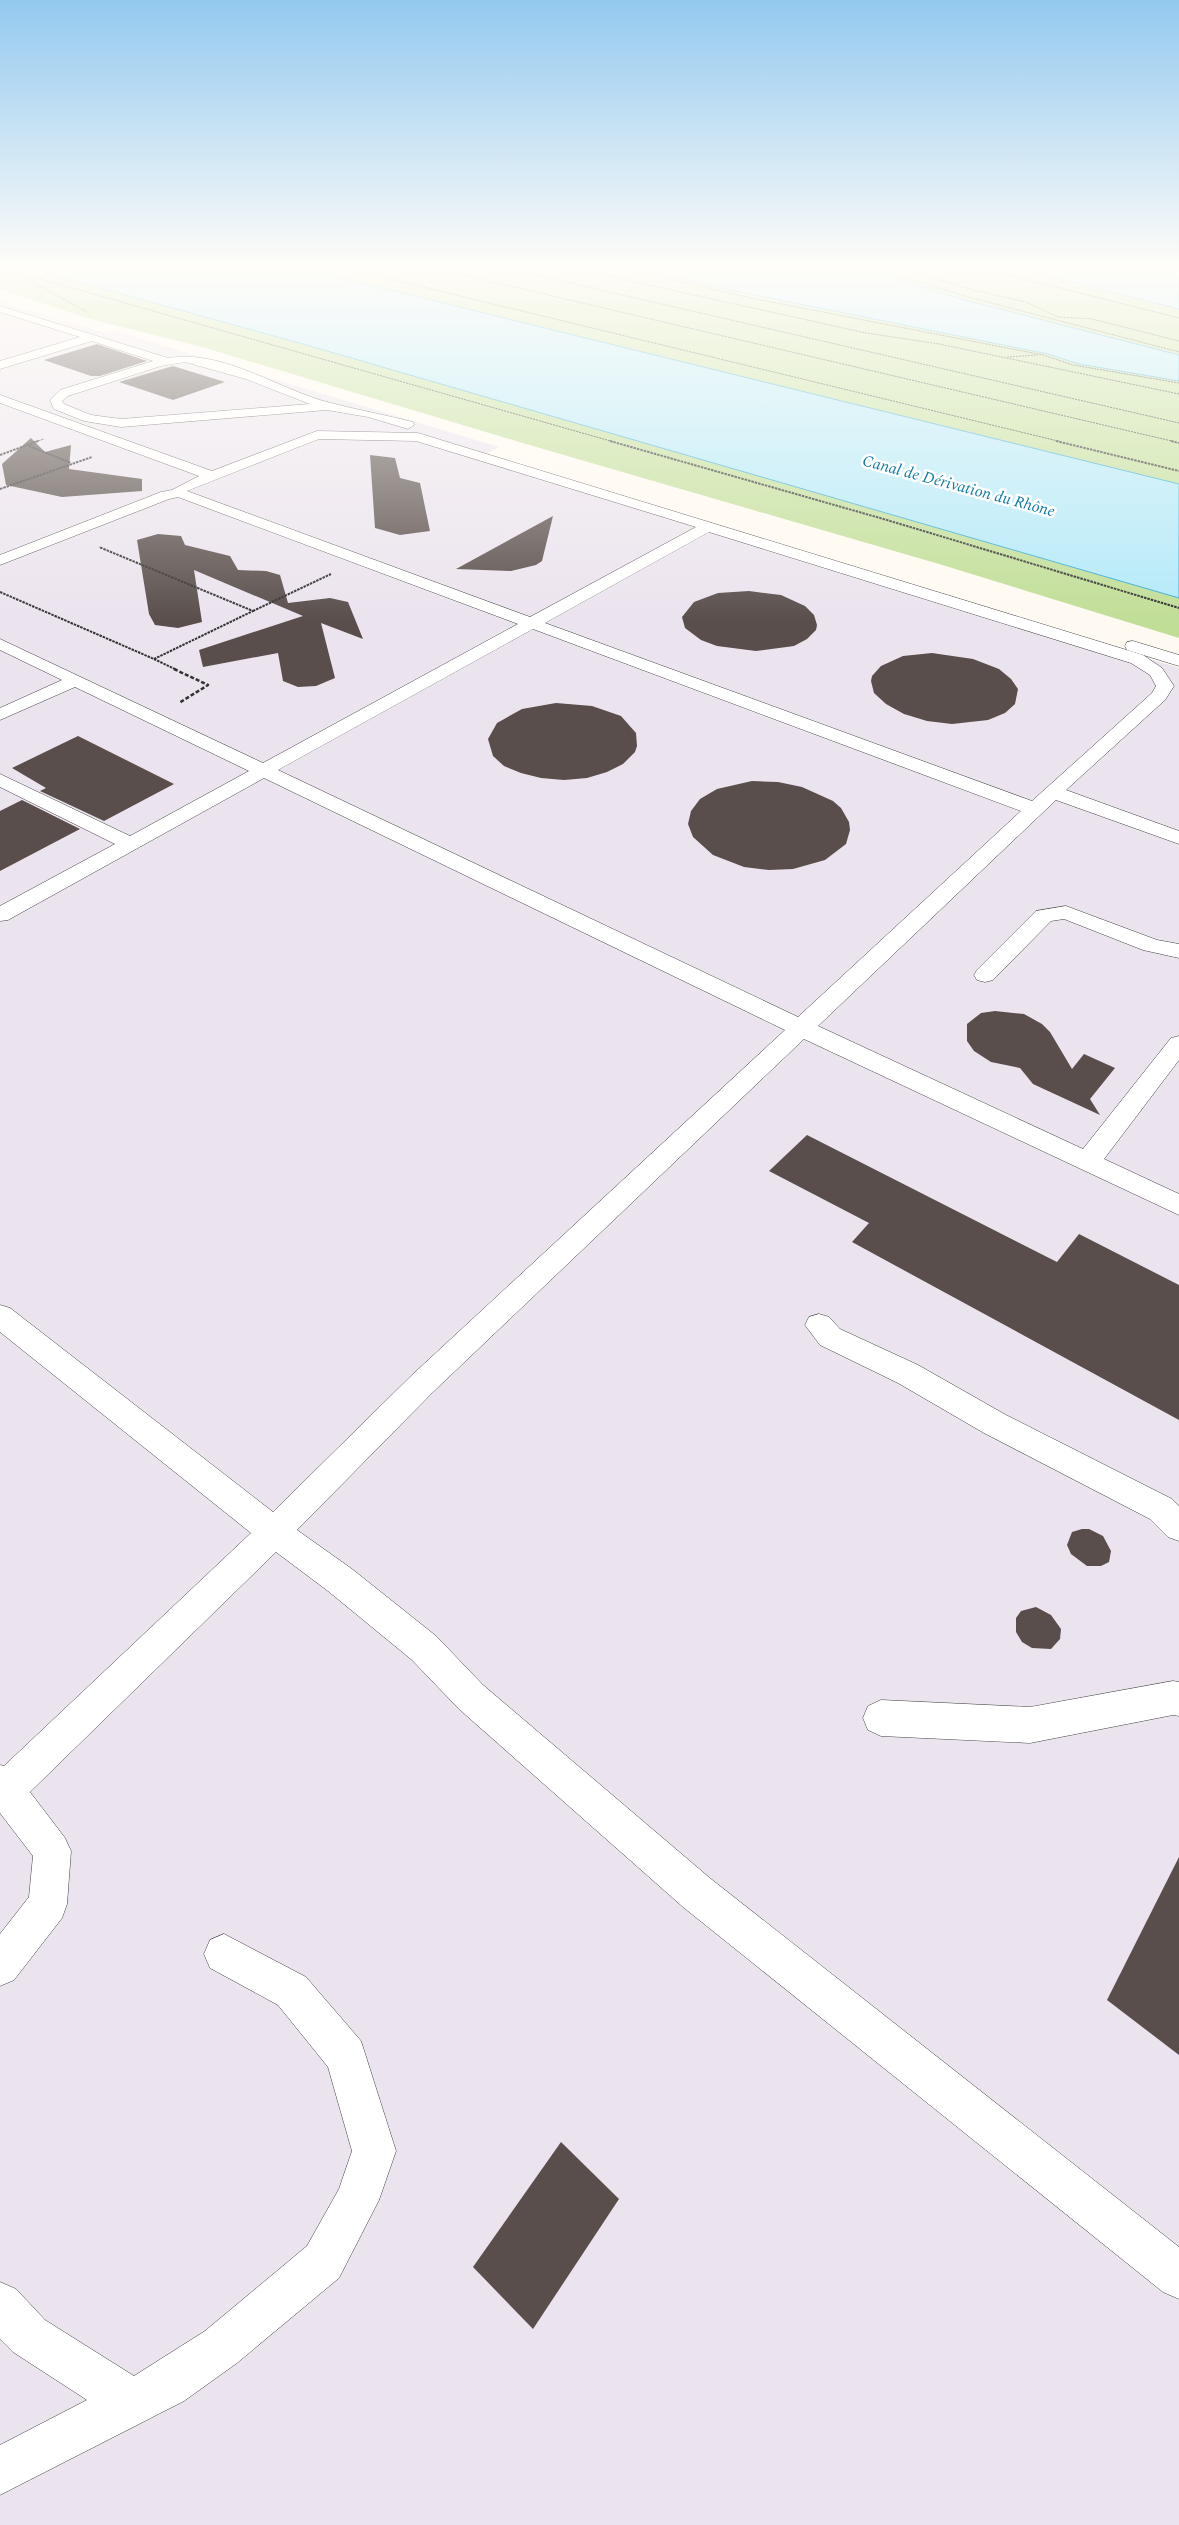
<svg xmlns="http://www.w3.org/2000/svg" width="1179" height="2525" font-family="Spectral,serif">
	<rect width="100%" height="100%" fill="#fffaf1"/>
	<path fill="#ebe3ee" d="M0,301l105,32 7,-3 387,117 -14,7 694,214v1857h-1179z"/>
	<g fill="#c1de97">
		<path d="M0,268h28l282,78 869,252v40l-240,-74 -413,-120 -324,-97 -112,-28 -90,-30z"/>
		<path d="M301,268h715l163,41v175z"/>
	</g>
	<g fill="#b3e9f9" stroke="#36abd4">
		<path d="M28,268h273l878,216v114l-869,-252z"/>
		<path d="M642,268h220l99,31 218,56v26l-100,-17 -31,-10 -328,-66z"/>
		<path d="M1016,268h163v41z"/>
	</g>
	<g fill="#594e4b">
		<path d="M97,344l50,17 -47,15h-9l-47,-16z"/>
		<path d="M173,366l52,16 -52,18 -54,-18z"/>
		<path d="M31,438l14,14 26,-7 -2,24 73,10v12l-80,6 -56,-12 -4,-21z"/>
		<path d="M370,455l25,3 5,20 20,5 10,48 -30,4 -25,-7z"/>
		<path d="M553,516l-11,45 -6,4 -25,6 -55,-2z"/>
		<path d="M158,534l23,2 4,9 45,11 8,14 28,1 14,4 8,28 42,-5 18,4 15,37 -42,-16 14,55 -19,8 -18,1 -15,-6 -5,-28 -75,14 -4,-17 104,-34 -109,-46 8,52 -24,6 -23,-3 -6,-11 -12,-74z"/>
		<path d="M749,591l32,4 24,11 9,9 3,10 -1,5 -9,9 -13,7 -38,5 -39,-5 -16,-6 -16,-12 -3,-11 12,-15 24,-9z"/>
		<path d="M932,653l41,6 26,10 12,10 7,10 -3,15 -10,9 -17,7 -36,4 -25,-3 -23,-7 -18,-10 -12,-11 -3,-12 1,-5 9,-10 22,-10z"/>
		<path d="M556,703l36,3 29,10 15,17 1,13 -2,6 -12,12 -16,8 -20,6 -23,2 -23,-2 -20,-5 -17,-7 -11,-10 -5,-17 9,-16 25,-14z"/>
		<path d="M78,736l96,48 -70,37 -64,-30 6,-3 -34,-20z"/>
		<path d="M752,781l26,1 24,5 31,14 8,7 8,14 1,8 -4,14 -21,16 -32,9 -24,1 -25,-3 -31,-12 -20,-18 -5,-13 3,-13 9,-12 17,-10z"/>
		<path d="M22,800l58,29 -80,42v-60z"/>
		<path d="M995,1011l29,3 18,10 8,8 22,37 12,-15 31,14 -25,31 10,16 -67,-31 -13,-16 -29,-6 -17,-11 -7,-10v-17l14,-11z"/>
		<path d="M807,1135l250,127 22,-28 100,51v135l-327,-178 17,-19 -100,-52z"/>
		<path d="M1082,1529h7l14,7 8,15 -2,11 -8,4h-14l-16,-12 -4,-9 5,-13z"/>
		<path d="M1036,1607l15,8 10,14 -1,10 -9,10 -19,-1 -10,-6 -6,-10v-14l5,-7z"/>
		<path d="M1179,1857v198l-72,-55z"/>
		<path d="M561,2142l58,57 -86,130 -60,-62z"/>
	</g>
	<g fill="none" stroke-linecap="round" stroke-linejoin="round">
		<defs>
			<g id="minor">
				<path d="M0,306l168,52c57,-9 110,32 163,45 27,7 54,12 82,19l1,3 -6,4 -40,-12 -41,-7 -206,17 -37,-6 -30,-12 -4,-9 10,-10 93,-29 -61,-20 -92,28v-8l80,-24 -80,-25zM185,362l61,17 64,25 -189,15 -30,-4 -27,-11 -2,-3 6,-5 93,-30z"/>
				<path d="M0,395l212,76 105,-40 101,2 725,222 19,13 12,18 -9,14 -99,90 113,41v13l-123,-44 -238,226 265,123 88,-111 8,-2v24l-75,99 75,35v21l-375,-176 -372,354 -135,137 55,39 84,67 47,49 228,194 468,368v52l-16,-7 -480,-385 -224,-198 -47,-49 -84,-69 -52,-39 -246,240 35,46 6,13 -4,53 -5,14 -48,62 -14,6v-52l29,-37 4,-41 -33,-43v-48l4,1 247,-233 -251,-201v-27l10,3 263,204 139,-137 373,-345 -521,-252 -256,142 -8,1v-15l115,-62 -115,-57v-13l130,62 119,-65 -174,-84 -75,33v-12l62,-28 -62,-30v-11l263,124 255,-139 -340,-127 -9,2 -169,66v-10l161,-63 11,-2 27,-14 -199,-73zM319,439l97,2 280,86 -166,90 -343,-126zM709,532l422,131 19,12 6,11 -4,7 -120,108 -487,-178zM533,629l488,182 -223,206 -520,-247z"/>
				<path d="M1133,641l46,14v11l-52,-16 -2,-4 2,-4z"/>
				<path d="M1066,906l91,34 22,4v14l-36,-8 -79,-31 -13,2 -58,59 -8,2 -8,-2 -3,-5 3,-5 59,-59z"/>
				<path d="M819,1314l10,3 11,12 78,36 88,50 166,84 7,7v35l-11,-4 -18,-18 -166,-86 -86,-50 -78,-38 -15,-20 4,-8z"/>
				<path d="M1173,1681l6,1v34l-6,-1 -143,28 -149,-7 -13,-6 -5,-12 5,-12 13,-6 149,7z"/>
				<path d="M224,1934l82,43 55,64 35,110 -17,49 -40,78 -102,85 -53,38 -184,94v-50l87,-45 -74,-48 -13,-13v-57l16,7 29,31 89,56 71,-45 102,-85 32,-57 13,-38 -24,-84 -50,-62 -68,-37 -6,-14 6,-14z"/>
			</g>
		</defs>
		<use href="#minor" stroke="#424242" stroke-width="1"/>
		<g stroke="#313131" stroke-width="1" stroke-dasharray="2 1" stroke-linecap="butt">
			<path d="M2,268l612,174"/>
			<path d="M345,268l717,174"/>
			<path d="M433,268l743,174"/>
			<path d="M505,268l674,155"/>
			<path d="M572,268l294,65 73,11 240,50"/>
			<path d="M622,268l129,30 292,57 30,10 106,18"/>
			<path d="M875,268l86,27 218,57"/>
			<path d="M901,268l72,22 53,12 32,15 34,2 87,22"/>
			<path d="M980,268l199,50"/>
			<path d="M596,273l17,-5"/>
			<path d="M18,274l69,38"/>
			<path d="M1007,357l31,-2"/>
			<path d="M35,442l9,-3"/>
		</g>
		<g stroke="#313131" stroke-width="2" stroke-dasharray="2.5 1" stroke-linecap="butt">
			<path d="M610,441l277,79 292,88"/>
			<path d="M1056,441l123,30"/>
			<path d="M1171,441l8,2"/>
			<path d="M29,446l42,17"/>
			<path d="M0,455l38,-14"/>
			<path d="M0,489l92,-32"/>
			<path d="M0,592l154,67 99,-48 -154,-64"/>
			<path d="M253,611l78,-37"/>
			<path d="M154,659l23,11"/>
		</g>
		<path stroke="#313131" stroke-width="2.5" stroke-dasharray="4 2" stroke-linecap="butt" d="M174,669l34,16 -29,18"/>
		<use href="#minor" fill="#fff" fill-rule="evenodd"/>
	</g>
	<linearGradient id="sky" x2="0" y2="1"><stop stop-color="#93c9ef"/><stop offset="0.43" stop-color="#fffdf9"/><stop offset="1" stop-color="#fffdf9" stop-opacity="0"/></linearGradient>
	<rect width="1179" height="621" fill="url(#sky)"/>
	<g text-anchor="middle" stroke-width="5" stroke-linejoin="round" paint-order="stroke">
		<g font-size="16" font-style="italic" fill="#117ca8" stroke="#fff">
			<text transform="translate(959 485) rotate(15)" y="6">Canal de Dérivation du Rhône</text>
		</g>
	</g>
</svg>
